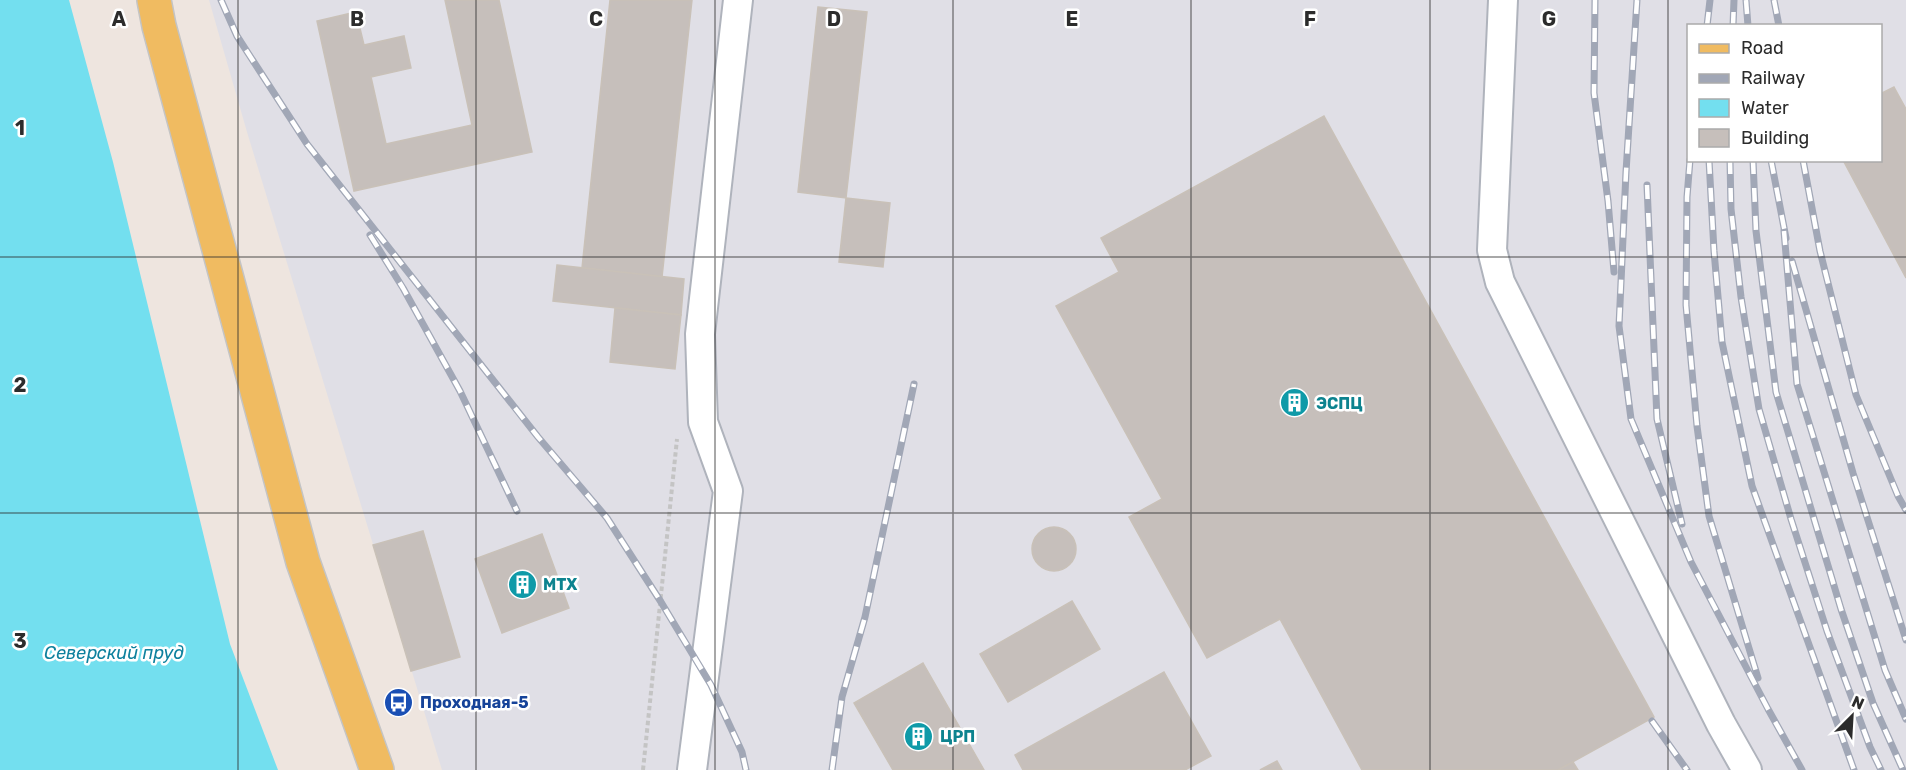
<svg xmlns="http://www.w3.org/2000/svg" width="1906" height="770" font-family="Rubik,sans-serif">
	<rect width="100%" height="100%" fill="#eee5df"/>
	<path fill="#e0dfe6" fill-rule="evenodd" d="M209,0h1697v770h-1464l-195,-638zM1688,26h192v134h-192z"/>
	<path fill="#73dfef" d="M0,0h69l44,162 117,482 48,126h-278z"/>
	<g fill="#c6bfbb" stroke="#c9c1b8" stroke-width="1.5">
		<path d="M445,0h54l33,152 -178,39 -37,-170 39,-9 8,33 40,-9 7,32 -40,9 15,67 86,-19z"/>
		<path d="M610,0h82l-30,277 -80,-9z"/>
		<path d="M818,7l49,5 -21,186 -48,-6z"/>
		<path d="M1894,87l12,22v169l-63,-118h37v-66z"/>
		<path d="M1324,116l330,601 -96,53h-196l-82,-151 -73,39 -78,-141 33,-18 -106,-193 63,-34 -18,-34z"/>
		<path d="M846,198l44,5 -7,64 -44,-5z"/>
		<path d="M557,265l127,14 -3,36 -128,-14z"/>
		<path d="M615,308l66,7 -6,54 -65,-7z"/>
		<circle cx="1054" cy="549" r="22"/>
		<path d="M423,531l37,126 -49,14 -38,-126z"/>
		<path d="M542,534l27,74 -67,25 -27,-74z"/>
		<path d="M1072,601l28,48 -92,53 -28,-48z"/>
		<path d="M923,663l61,107h-91l-39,-67z"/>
		<path d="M1164,672l47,84 -26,14h-162l-8,-15z"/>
		<path d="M1277,761l5,9h-22z"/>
		<path d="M1573,762l5,8h-20z"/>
	</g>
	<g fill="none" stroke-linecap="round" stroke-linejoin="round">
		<defs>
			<g id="minor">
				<path d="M1503,0l-11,250 8,32 221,442 26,46"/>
				<path d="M692,770l36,-279 -25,-69 -3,-88 38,-334"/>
			</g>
			<path id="major" d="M154,0l5,26 144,536 74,208"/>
		</defs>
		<use href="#minor" stroke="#afb3bc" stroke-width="32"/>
		<use href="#major" stroke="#c4c4c4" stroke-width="36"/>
		<path stroke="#c4c4c4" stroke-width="4" stroke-dasharray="4.5 3" stroke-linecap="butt" d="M643,770l34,-331"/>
		<use href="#minor" stroke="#fff" stroke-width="28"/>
		<use href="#major" stroke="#f0bb61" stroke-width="33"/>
		<defs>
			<g id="rail">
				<path d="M221,0l16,36 70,108 231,293 69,81 54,84 50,83 31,67 4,18"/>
				<path d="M1595,0l-1,93 14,108 6,71"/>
				<path d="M1637,0l-11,172 -7,154 12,93 60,143 77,147 34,61"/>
				<path d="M1746,0l2,26"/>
				<path d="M1774,0l5,26"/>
				<path d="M1707,26l3,-26"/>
				<path d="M1733,26l1,-26"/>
				<path d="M1690,160l-3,37 -1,108 11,121 12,90 49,162"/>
				<path d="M1709,160l5,91 8,91 30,144 102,284"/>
				<path d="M1730,160l1,49 10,88 18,112 32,110 36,112 43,116 11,23"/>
				<path d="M1753,160l3,71 20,161 65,217 32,94 30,67"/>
				<path d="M1771,160l15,78"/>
				<path d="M1803,160l17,91 36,144 42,101 8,14"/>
				<path d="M1647,185l10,234 25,105"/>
				<path d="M1784,231l13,153 88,286 21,49"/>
				<path d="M370,235l33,53 57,103 57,120"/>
				<path d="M1792,261l61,212 53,167"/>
				<path d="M1652,721l35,49"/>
				<path d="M832,770l10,-73 23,-80 49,-233"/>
			</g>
		</defs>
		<use href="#rail" stroke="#a1a7b6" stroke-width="7"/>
		<use href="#rail" stroke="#fff" stroke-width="4.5" stroke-dasharray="14" stroke-linecap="butt"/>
	</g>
	<path fill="none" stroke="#2c2c2c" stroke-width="1.5" stroke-opacity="0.55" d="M238,0v770M476,0v770M715,0v770M953,0v770M1191,0v770M1430,0v770M1668,0v770M0,257h1906M0,513h1906"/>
	<defs>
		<symbol id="building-disc" viewBox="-11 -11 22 22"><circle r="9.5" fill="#0f9aa8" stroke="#fff"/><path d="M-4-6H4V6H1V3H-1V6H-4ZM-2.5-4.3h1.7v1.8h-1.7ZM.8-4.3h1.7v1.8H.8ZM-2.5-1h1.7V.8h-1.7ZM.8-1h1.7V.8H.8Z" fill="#fff"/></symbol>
		<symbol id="bus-disc" viewBox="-11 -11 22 22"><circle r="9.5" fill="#1a4fb4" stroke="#fff"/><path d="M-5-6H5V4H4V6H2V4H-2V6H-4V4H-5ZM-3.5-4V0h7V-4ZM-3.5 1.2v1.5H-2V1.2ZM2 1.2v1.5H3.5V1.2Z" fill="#fff"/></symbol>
	</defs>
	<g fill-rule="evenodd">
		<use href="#building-disc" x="1278" y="386" width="33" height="33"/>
		<use href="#building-disc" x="506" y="568" width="33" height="33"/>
		<use href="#bus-disc" x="382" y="686" width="33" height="33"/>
		<use href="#building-disc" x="902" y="720" width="33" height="33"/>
	</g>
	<g text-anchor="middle" stroke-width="5" stroke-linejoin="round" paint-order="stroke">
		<g font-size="16" font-weight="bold" fill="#0d838f" stroke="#fff" text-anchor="start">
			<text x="1316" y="409">ЭСПЦ</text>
			<text x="543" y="590">МТХ</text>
			<text x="940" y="742">ЦРП</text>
		</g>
		<g font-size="16" font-weight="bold" fill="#164399" stroke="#fff" text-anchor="start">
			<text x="420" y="708">Проходная-5</text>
		</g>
		<g font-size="18" font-style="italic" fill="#0e819e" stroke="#fff">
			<text x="114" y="659">Северский пруд</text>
		</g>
	</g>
	<g font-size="20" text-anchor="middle" font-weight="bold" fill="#2c2c2c" stroke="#fff" stroke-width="5" stroke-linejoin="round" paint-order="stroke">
		<text x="119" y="26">A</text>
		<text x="357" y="26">B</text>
		<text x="596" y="26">C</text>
		<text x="834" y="26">D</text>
		<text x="1072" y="26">E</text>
		<text x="1310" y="26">F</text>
		<text x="1549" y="26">G</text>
		<text x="20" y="135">1</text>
		<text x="20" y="392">2</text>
		<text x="20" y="648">3</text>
	</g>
	<rect x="1687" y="24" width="195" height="138" fill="#ffffff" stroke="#ababab" stroke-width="1.5"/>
	<rect x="1699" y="44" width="30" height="9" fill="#f0bb61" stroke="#ababab" stroke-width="1.5"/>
	<text x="1741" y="54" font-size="18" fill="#2c2c2c">Road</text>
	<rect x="1699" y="74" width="30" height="9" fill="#a1a7b6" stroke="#ababab" stroke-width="1.5"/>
	<text x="1741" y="84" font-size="18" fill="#2c2c2c">Railway</text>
	<rect x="1699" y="99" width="30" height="18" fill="#73dfef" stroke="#ababab" stroke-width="1.5"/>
	<text x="1741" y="114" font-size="18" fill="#2c2c2c">Water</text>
	<rect x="1699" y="129" width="30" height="18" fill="#c6bfbb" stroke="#ababab" stroke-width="1.5"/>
	<text x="1741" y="144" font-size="18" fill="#2c2c2c">Building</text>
	<g transform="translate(1852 716) rotate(24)" stroke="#ffffff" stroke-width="4.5" paint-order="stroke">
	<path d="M0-4.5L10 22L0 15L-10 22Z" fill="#2c2c2c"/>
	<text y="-9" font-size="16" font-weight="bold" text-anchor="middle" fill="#2c2c2c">N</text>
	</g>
</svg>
